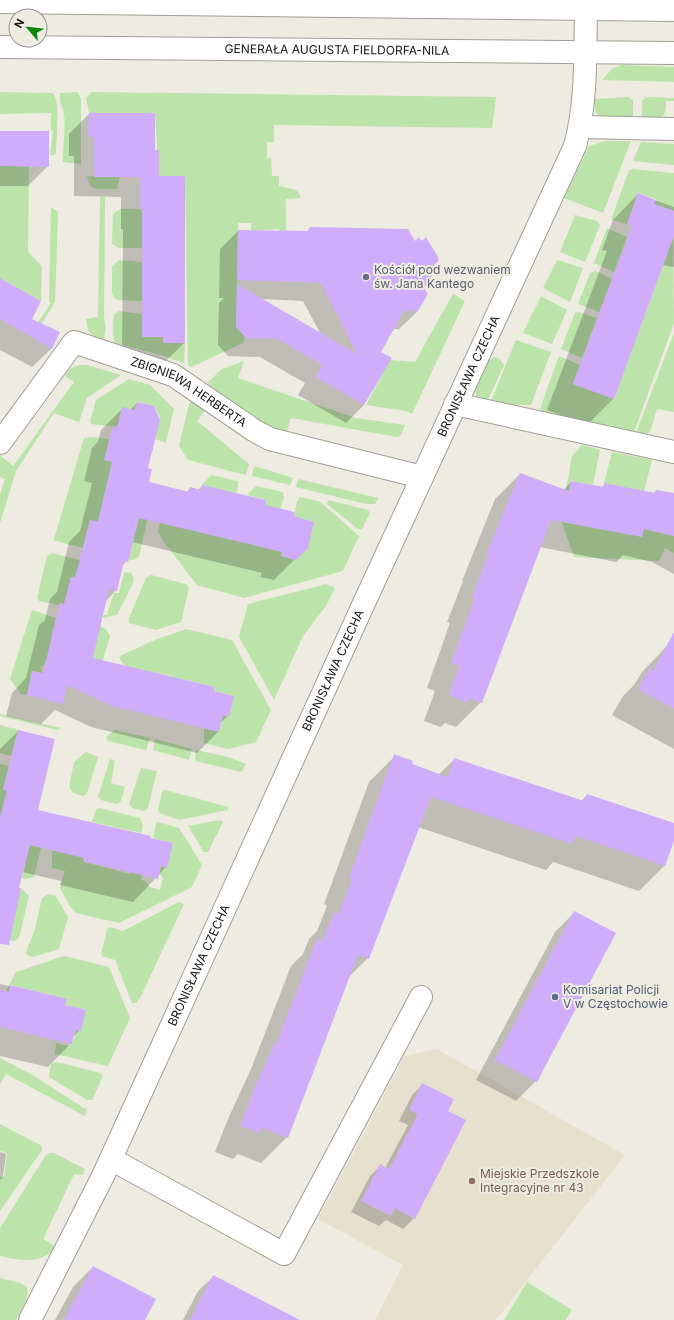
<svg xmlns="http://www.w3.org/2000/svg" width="674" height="1320" font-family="Inter,sans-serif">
	<rect width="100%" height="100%" fill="#eeebe1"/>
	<path fill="#e6e1cf" d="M437,1049l188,106 -129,165h-121l28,-55 -85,-46 87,-163z"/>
	<g fill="#bce3a9">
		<path d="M622,65l52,2v15l-72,-2 11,-12z"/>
		<path d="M0,92l53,1c8,9 3,47 3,60l-2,2h-4l3,-24 -2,-1v-17l-51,1z"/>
		<path d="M77,92l4,7v65l-18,-2c-1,-14 6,-49 -3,-59v-10z"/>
		<path d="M92,92l404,5 -4,31 -218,-3v17h-7v17l4,-1 1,18h7v10l17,4 4,5v3l-14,1c-2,16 5,31 -6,46l-1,-16 -28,1v-7h-13l-2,104 9,9 -2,7 -52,24 -3,-2 -3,-189h-26l-4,-63h-66l-3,-15z"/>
		<path d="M629,97l4,4v17h-30l-7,-5 -2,-14z"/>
		<path d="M646,97l28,1v3h-8c1,20 -7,17 -24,16v-16z"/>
		<path d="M605,141h26l-28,72 -39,-15 25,-52z"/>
		<path d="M641,142l33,2v21l-41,-4z"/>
		<path d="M0,166h29l-1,86 14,14 -1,35 -41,-23z"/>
		<path d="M631,169l43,4v38l-20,-7 2,-5 -18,-6 -11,31 -16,-4 18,-50z"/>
		<path d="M87,176l33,1 -3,12h-21l-6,-3z"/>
		<path d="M100,197h5l-1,120 2,10 -2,13c-13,-4 -17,-7 -18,-21l12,-2z"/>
		<path d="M51,207l7,5 -3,90 -16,26 -4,-1 16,-24 -2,-1z"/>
		<path d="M120,209h22v39h-23l-7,-4 1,-30z"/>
		<path d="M575,215l22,6 3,4 -15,37 -25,-10z"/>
		<path d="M607,228l20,9 -13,35 -20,-9z"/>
		<path d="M673,238l1,85 -40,109 -93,-21v-5l18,-50 21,9 -7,19 41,15z"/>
		<path d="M119,260l23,2v39l-23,-1 -5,-2 -2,-5v-26z"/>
		<path d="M557,260l26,8 -13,34 -27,-14z"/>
		<path d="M596,271l16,8 -13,33 -21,-8 12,-31z"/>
		<path d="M453,294l12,7 -53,113 -6,-3 -40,-6 24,-45 25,2z"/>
		<path d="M541,296l26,14 -15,34 -29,-11z"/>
		<path d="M119,311l23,3v23h21v6h22l-1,20 -20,-7 -49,-13c-3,-9 -2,-19 -1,-29z"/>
		<path d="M579,312l18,6 -15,40 -21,-9 14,-36z"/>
		<path d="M674,333v79l-17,-3 -7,23 -5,3 -9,-2z"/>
		<path d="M516,340l35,12 -20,53 -37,-1 -3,-3z"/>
		<path d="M494,357l5,1 5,7 -17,37 -10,-4 -2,-7 12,-29z"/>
		<path d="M244,361l-6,17 118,40 49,7 -4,10 -4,2 -106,-19 -5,17 -30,-12 -49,-40 15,-14z"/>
		<path d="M78,365h8l35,10 -34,23 -8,24 -25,-9 -38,58 -16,52v-28l5,-16 -5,-2v-22l13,11 61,-84 -9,-6 5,-7z"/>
		<path d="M129,379l21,6 24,24 -8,34 -11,-4 2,-23 4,2 -7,-12 -17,-4 -2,8 -18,17 -26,-3 -1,-3 6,-21z"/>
		<path d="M192,400l15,8 -10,13 52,43 -3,11 -58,-15 -9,-14 10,-41z"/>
		<path d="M94,437l15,2 -4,21 7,2 -14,60 -8,-2 -7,28 -28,-7 -1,-2 30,-101z"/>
		<path d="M582,445l18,5 -7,35 -22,-4 -8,41 81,7 30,7v17l-9,-5 -6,13 -85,-4 -12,-34 -1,-5 11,-62z"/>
		<path d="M612,452l40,8 -8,31 -40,-8z"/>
		<path d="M254,466l39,12 -3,7 -38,-9z"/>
		<path d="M211,475l27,6v6l-5,15 -13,-12 -18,-5z"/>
		<path d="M298,479l80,19 -3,6h-9l-70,-17z"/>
		<path d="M256,486l27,6 1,6 -5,14 -15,-4 2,-8 -19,-5z"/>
		<path d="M300,497l19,4 40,35 -16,35 -99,27 -47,-13 -34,-44 -5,-10 3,-11 1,3 71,17 52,-2 -4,18 15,4 12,-15 6,-23 -20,-6 3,-14z"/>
		<path d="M328,500l40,10 2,3 -8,16h-4l-31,-25z"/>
		<path d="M140,514l8,2 -9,41 -6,3h-4l-1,2z"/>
		<path d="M52,553l28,7 -5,18 -4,-1 -7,27 -4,-1 -1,2 -20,-4 -2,-3 10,-42z"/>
		<path d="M124,572l7,1 3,5 -1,5 -16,32 -14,3v-3h4l7,-22h5z"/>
		<path d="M151,575l35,9 3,4 -8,34 -25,8 -27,-7v-5l17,-40z"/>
		<path d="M326,584l9,4 -9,18 -23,30 -29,64 -35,-63 9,-33z"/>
		<path d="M32,610l24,8 -5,19 4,1 -6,25 -4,-1v3l-5,2 3,6 -11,-2 -5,24 -6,-1 -11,-15z"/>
		<path d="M96,624l10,5 4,7 -8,28 -9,-5 3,-14z"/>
		<path d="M186,629l46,11 39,70 -15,32 -28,7 -24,-6v-16l13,3 3,-2 3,-13 6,1 5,-20 -20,-5 1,-4 -29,-7 -1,3 -13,-3v-4l-46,-9 -7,-9 3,-3 35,-16z"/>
		<path d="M0,714l61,14 -4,2 -57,-14z"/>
		<path d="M0,725l18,5 -7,26 -11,-3z"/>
		<path d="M115,730l35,8 -4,12 -38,-9 -2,-4z"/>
		<path d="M155,739l37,10 -3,11 -36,-10z"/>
		<path d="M196,750l32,7 18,7 -4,8 -47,-11z"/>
		<path d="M86,752l12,5 -11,36 -3,3 -11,-3 -4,-6 5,-25z"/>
		<path d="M110,759l5,2 -4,22 14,4 -4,14 -4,3 -16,-4 -3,-4z"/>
		<path d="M0,764l9,2 -6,23 4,2 -7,41z"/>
		<path d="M141,768l16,3 -9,37 -4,3 -12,-3 -3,-4z"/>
		<path d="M163,790h2l64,17 -1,3 -49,10 -20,-7 -1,-4z"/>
		<path d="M99,808l41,10 3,8 -2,7 -49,-11 4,-12z"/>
		<path d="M220,820l3,2 -15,30h-4l-16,-26z"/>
		<path d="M158,822l21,6 23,37 -10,22 -73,36 -43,-10 -7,-8 -9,-17 5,-17 -13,-3v-22l32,12v4l46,12v-5l12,3 -1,8 4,1 5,6 10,3 3,-12 -4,-4 2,-8 6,2 5,-25 -19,-5 3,-15z"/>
		<path d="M31,841l11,3 -8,33 -8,2 -4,-1z"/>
		<path d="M21,888l8,8 -10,42 -4,3 -9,-2z"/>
		<path d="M48,894l7,1 13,22 -9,32 -26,8 -6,-2 -1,-3 9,-23 7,-31z"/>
		<path d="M179,902l5,2 -43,92 -5,7h-4l-17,-43 -12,-3 -2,-3 6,-25 3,-2 13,4z"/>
		<path d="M64,956l45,11 21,51 -22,48 -53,-12 1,-11 12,3 4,-3 14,-33 -21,-5 2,-6 -56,-14 -2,7 -3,-1 10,-19z"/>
		<path d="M0,1058l34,18 53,34 -2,6 -79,-42 -6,10z"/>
		<path d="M57,1062l43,11 3,3 -11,24h-5l-38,-23 2,-13z"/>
		<path d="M0,1124l42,22v4l-42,61v-34h4l3,-24 -7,-2z"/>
		<path d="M50,1153h4l31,16 -2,6 -9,-1 -31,65 12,7c-11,20 -37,14 -55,10v-28l46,-73z"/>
		<path d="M0,1278l20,5 7,4c3,12 -6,23 -11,33h-16z"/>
		<path d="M527,1282l45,28 -6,10h-62z"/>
	</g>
	<g fill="#0003" fill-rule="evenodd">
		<path d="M89,114l65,37 30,192 -20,20 -42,-6 1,-128h-2v-32l-47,-1v-40h-5v-22z"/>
		<path d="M0,132l48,34 -20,20h-28z"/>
		<path d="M638,194l36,13v60l-12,-2 -49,134 -26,26 -40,-15 60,-159 -5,-1 11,-30z"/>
		<path d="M311,228l104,14 23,19 -5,5 -10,22 -5,23 -19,18h-6l-13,24 -16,52 -18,18 -48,-28 7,-12 -45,-26 -32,-1 -10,-11 1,-42 5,-5h-5l1,-49 18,-18 69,1zM261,299l42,2 17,32z"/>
		<path d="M0,279l52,69 -20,19 -32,-17z"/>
		<path d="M137,403l11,79 39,10 3,-4 8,2 4,-4 62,20 28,11 15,30 -33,33 -14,-3 2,-4 -130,-31 -5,19 -5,5 -6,24 -10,11 -14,58 136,57 -8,7 -2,9 -21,21 -106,-26 -36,-17 -14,14 -35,-8 6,-23 14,-15 13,-53 6,-5 5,-21 7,-7 12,-50 11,-11 12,-48 -8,-2 8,-33 6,-6 3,-12 21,-21 8,1z"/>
		<path d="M520,474l43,16 8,-8 30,6 4,-4 48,10 3,-3 18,3v80l-22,-12 -29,-7 -7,7 -76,-15 -59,155 -25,25 -11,-4 -4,4 -17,-6 11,-30 -8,-3 23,-65 -3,-1 16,-41h-1l33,-82z"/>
		<path d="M667,646l7,3v100l-62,-34 11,-19 11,-11 8,-13z"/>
		<path d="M18,731l19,80 112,28 17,28 -33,35 -73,-17 1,-4 -39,-9 -22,71v-194z"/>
		<path d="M395,756l16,9 27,10 17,-16 126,42 6,-6 87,29v14l-9,27 -26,26 -86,-29 -7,8 -128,-43 -50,131 -20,20 -61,159 -26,26 -23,-9 -5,5 -18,-7 13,-33 23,-50 40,-103 12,-12 6,-15 8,-8 10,-25 -3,-2 45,-122z"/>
		<path d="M574,913l-38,168 -20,20 -40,-21 79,-148z"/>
		<path d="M0,984l66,15 -2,7 16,24 -7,7 -2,6 -23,24 -48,-11z"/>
		<path d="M423,1084l24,27 -33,107 -11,11 -17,-9 -7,6 -28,-14 19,-36 10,-10 5,2 23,-43 -9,-4 13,-26z"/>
		<path d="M0,1152l6,2 -3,23 -3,3z"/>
		<path d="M93,1267l51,53h-89l18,-33z"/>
		<path d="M214,1276l84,44h-115l15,-29z"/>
	</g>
	<g fill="#cfadfa">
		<path d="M89,113h66v37h4v26h26v167h-22v-6h-21v-128l-2,1v-33h-46v-40h-6z"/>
		<path d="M0,131h49v36l-49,-1z"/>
		<path d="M638,193l18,7 -2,4 20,7v25l-60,163 -41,-15 59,-158 -5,-2z"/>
		<path d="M310,227l98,2 7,12 4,-4 2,4 5,-4 12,20 1,4 -6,3 3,5 -12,19 4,6 -10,17h-14l-23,41 11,6 -28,47 -49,-28 7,-12 -44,-26 -32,-1 -10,-11 1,-43 120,70 -36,-71 -84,-3 1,-50 70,1z"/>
		<path d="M0,278l41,23 -9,18 28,13 -8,17 -52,-30z"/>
		<path d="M137,402l17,4 6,14 -12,48 4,1 -3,13 40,10 1,-5 11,3 1,-5 64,15 -1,5 30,7 -1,4 20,6 -6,26 -12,12 -15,-4 1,-4 -143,-34 -11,44 -4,-1 -7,30 -8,-2 -16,69 122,29 -1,4 20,5 -5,21 -6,-2 -4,17 -107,-26 -45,-21 -4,19 -36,-9 5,-24 11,2 17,-70 4,1 7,-27 4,1 15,-58 8,2 14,-60 -8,-2 9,-34 4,1 5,-20 13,3z"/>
		<path d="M520,473l49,18 2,-10 33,6v-4l51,10 1,-3 18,3v43l-30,-7 -2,8 -91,-17 -69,183 -13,-5 -2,5 -18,-8 10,-29 -8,-3 24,-65 -3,-1 16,-41 -2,-1z"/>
		<path d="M674,632v77l-36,-20 11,-20 4,2z"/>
		<path d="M18,730l37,9 -17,71 113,26 -1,2 23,5 -6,25 -6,-2 -3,13 -75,-18 1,-3 -54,-13 -11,43h2l-12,57 -9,-1v-126l7,-28h-4z"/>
		<path d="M394,754l19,7 -1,3 36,13 6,-19 130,43 3,-7 87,29v18l-9,25 -89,-30 -4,8 -141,-47 -62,162 -11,-4 -70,183 -26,-10 -2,5 -20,-7 13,-34 21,-47h2l41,-106 5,2 13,-29 4,2 13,-34 -3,-2z"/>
		<path d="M574,911l42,22 -79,149 -42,-22z"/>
		<path d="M10,985l57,14 -2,6 21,5 -5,21 -6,-1 -3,14 -72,-17v-38l9,3z"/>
		<path d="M422,1083l32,16 -6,12 18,9 -51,99 -20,-11 -4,8 -30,-15 19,-37 9,5 29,-55 -9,-4z"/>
		<path d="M93,1266l63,33 -11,21h-81z"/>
		<path d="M213,1275l87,45h-110z"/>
	</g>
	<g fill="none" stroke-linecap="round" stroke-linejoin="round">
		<defs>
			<g id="minor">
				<path d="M580,127l94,2"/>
				<path d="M455,404l219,48"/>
				<path id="s1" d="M0,443l74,-101 99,33 82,56 15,8 152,38"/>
				<path d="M111,1159l173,95 137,-257"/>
				<path id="s2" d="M30,1320l73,-144 261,-573 211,-457c12,-44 10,-93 11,-138"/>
			</g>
			<g id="tertiary">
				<path d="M0,2l674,8"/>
				<path id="s3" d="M0,47l674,6"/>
			</g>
		</defs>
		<use href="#minor" stroke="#a09e94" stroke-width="24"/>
		<use href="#tertiary" stroke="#a09e94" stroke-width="24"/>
		<use href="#minor" stroke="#fff" stroke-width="22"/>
		<use href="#tertiary" stroke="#fff" stroke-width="22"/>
	</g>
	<circle fill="#6b7280" stroke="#eeebe1" stroke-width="1.5" cx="366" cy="277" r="4"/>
	<circle fill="#5c6f8a" stroke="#eeebe1" stroke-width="1.5" cx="555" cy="997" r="4"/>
	<circle fill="#8d6e63" stroke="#eeebe1" stroke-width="1.5" cx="472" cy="1181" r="4"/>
	<g text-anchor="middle" stroke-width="4" stroke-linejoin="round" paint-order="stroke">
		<g font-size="12" fill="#151411" stroke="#eeebe1">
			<text dy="4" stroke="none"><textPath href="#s3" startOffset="337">GENERAŁA AUGUSTA FIELDORFA-NILA</textPath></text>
			<text dy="4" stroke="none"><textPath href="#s2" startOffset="1041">BRONISŁAWA CZECHA</textPath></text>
			<text dy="4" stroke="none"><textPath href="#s1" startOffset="251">ZBIGNIEWA HERBERTA</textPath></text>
			<text dy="4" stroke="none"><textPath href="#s2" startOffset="717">BRONISŁAWA CZECHA</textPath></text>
			<text dy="4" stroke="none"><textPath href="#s2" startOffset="393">BRONISŁAWA CZECHA</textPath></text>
		</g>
		<g font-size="12" fill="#5b616d" stroke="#eeebe1" text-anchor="start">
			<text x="374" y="274">Kościół pod wezwaniem<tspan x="374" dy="14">św. Jana Kantego</tspan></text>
		</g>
		<g font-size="12" fill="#4e5e75" stroke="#eeebe1" text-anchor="start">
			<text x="563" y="994">Komisariat Policji<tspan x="563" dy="14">V w Częstochowie</tspan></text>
		</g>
		<g font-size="12" fill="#785e54" stroke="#eeebe1" text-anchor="start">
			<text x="480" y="1178">Miejskie Przedszkole<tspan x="480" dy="14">Integracyjne nr 43</tspan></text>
		</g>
	</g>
	<g transform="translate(28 28) rotate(298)"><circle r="19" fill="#eeebe1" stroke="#97958e"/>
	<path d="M0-3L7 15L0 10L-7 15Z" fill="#0d8605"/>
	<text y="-6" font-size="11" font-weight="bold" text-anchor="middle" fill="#151411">N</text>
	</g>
</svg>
